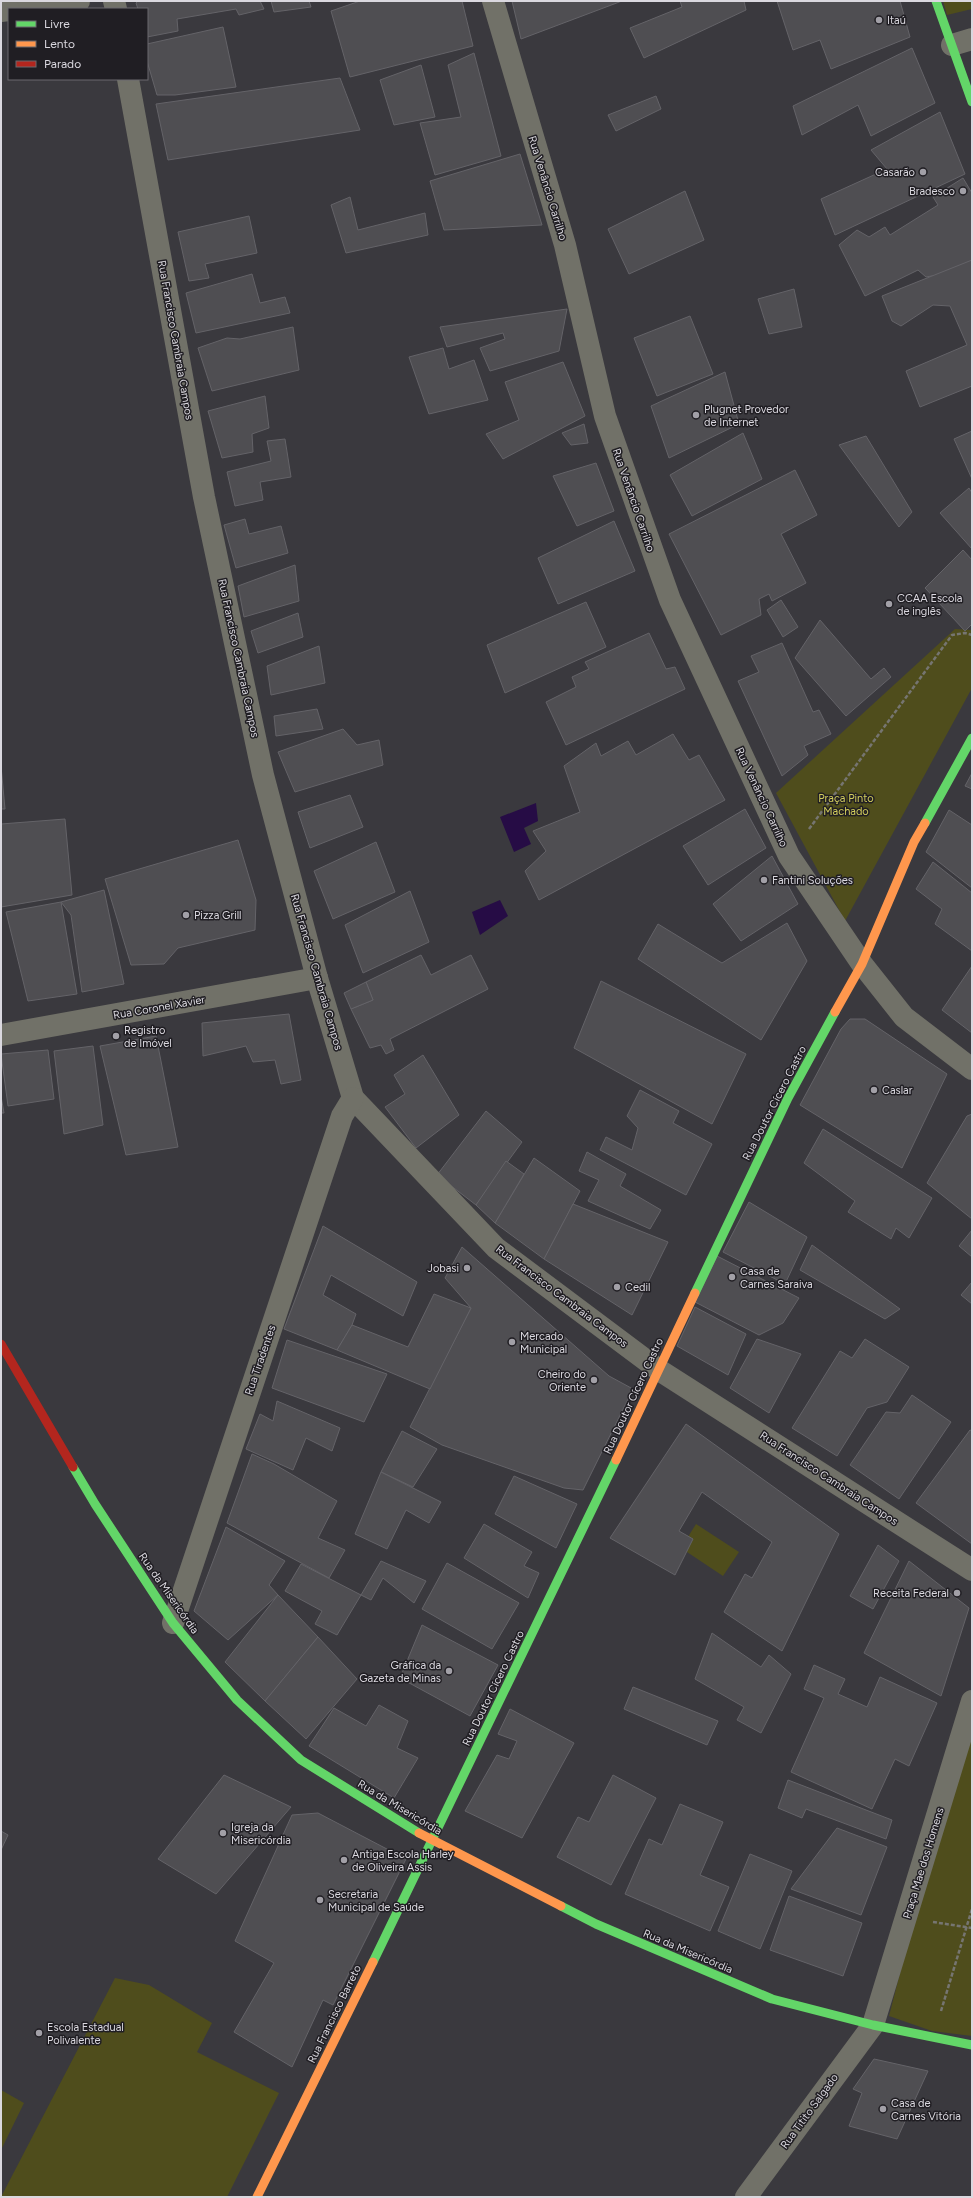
<svg xmlns="http://www.w3.org/2000/svg" width="973" height="2198" font-family="Figtree,sans-serif">
	<rect width="100%" height="100%" fill="#3a393e"/>
	<g fill="#4f4d1c">
		<path d="M943,1h29v8l-25,6z"/>
		<path d="M955,629l17,1v58l-127,233 -69,-128z"/>
		<path d="M696,1524l43,28 -16,24 -42,-28z"/>
		<path d="M972,1719v317l-40,-5 -43,-15 26,-101z"/>
		<path d="M115,1978l34,7 63,38 -15,29 82,41 -52,104h-226z"/>
		<path d="M1,2090l23,13 -23,47z"/>
	</g>
	<g fill="#260c45">
		<path d="M536,803l2,18 -14,7 7,16 -17,8 -14,-35z"/>
		<path d="M500,900l8,16 -28,19 -8,-23z"/>
	</g>
	<g fill="#4f4e52" stroke="#646368">
		<path d="M138,1h122l4,8 -25,6 -3,-6 -59,10 1,12 -31,6v-28h-9l-2,-6z"/>
		<path d="M271,1h38l2,6 -37,5z"/>
		<path d="M360,1h102l11,45 -123,31 -19,-66z"/>
		<path d="M512,1h110l-101,38z"/>
		<path d="M680,1h64l2,9 -102,48 -14,-30 52,-21z"/>
		<path d="M777,1h123l10,36 -79,32 -11,-29 -27,10z"/>
		<path d="M223,27l13,60 -61,8h-18l-10,-34v-17z"/>
		<path d="M912,48l23,55 -64,33 -13,-31 -56,30 -9,-29z"/>
		<path d="M474,53l27,103 -66,19 -15,-52 41,-6 -13,-52z"/>
		<path d="M421,65l14,52 -41,8 -14,-45z"/>
		<path d="M340,78l20,52 -192,30 -12,-56z"/>
		<path d="M656,96l5,13 -45,22 -8,-16z"/>
		<path d="M940,112l25,62 -130,61 -14,-36 66,-30 -16,-19z"/>
		<path d="M520,154l22,71 -98,5 -14,-49z"/>
		<path d="M963,178l9,15v78l-3,2 -4,-6 -26,16 -2,-8 -11,2 -8,-7 -53,26 -26,-51 18,-15 12,7 16,-10 5,8 48,-30 -5,-8z"/>
		<path d="M685,191l19,49 -75,34 -21,-45z"/>
		<path d="M350,197l8,33 67,-17 3,22 -82,18 -15,-48z"/>
		<path d="M249,216l8,37 -52,11 4,14 -20,3 -11,-49z"/>
		<path d="M972,260v126l-52,21 -14,-36 61,-26 -17,-39 -17,-1 -32,21 -9,-5 -10,-25z"/>
		<path d="M252,274l8,29 25,-6 5,16 -94,20 -10,-40z"/>
		<path d="M794,289l8,38 -33,7 -11,-35z"/>
		<path d="M567,309l-8,42 -69,20 -10,-23 25,-9 -2,-6 -56,14 -7,-20z"/>
		<path d="M690,316l23,58 -56,22 -23,-58z"/>
		<path d="M293,327l6,43 -87,21 -14,-43 29,-10 13,1z"/>
		<path d="M443,348l6,21 25,-9 14,40 -59,14 -20,-57z"/>
		<path d="M563,362l22,54 -82,43 -17,-25 33,-14 -14,-38z"/>
		<path d="M725,372l14,52 -70,34 -18,-52z"/>
		<path d="M265,396l4,32 -17,6 1,18 -31,6 -14,-47z"/>
		<path d="M584,424l4,19 -17,2 -9,-12z"/>
		<path d="M972,431v48l-18,-40z"/>
		<path d="M743,433l19,46 -70,37 -22,-41z"/>
		<path d="M866,436l46,76 -13,15 -60,-82z"/>
		<path d="M285,439l6,38 -31,5 3,18 -28,6 -8,-34 44,-11 -4,-20z"/>
		<path d="M596,463l18,48 -37,15 -24,-50z"/>
		<path d="M795,470l22,45 -36,19 25,49 -34,18 -3,-7 -10,5 2,16 -40,20 -52,-101z"/>
		<path d="M969,488l3,5v56l-32,-36z"/>
		<path d="M245,519l4,15 32,-8 7,27 -52,15 -12,-43z"/>
		<path d="M614,521l21,50 -77,33 -20,-46z"/>
		<path d="M963,550l9,10v64l-7,7 -40,-43z"/>
		<path d="M295,565l4,36 -55,16 -6,-31z"/>
		<path d="M781,600l17,27 -15,10 -16,-27z"/>
		<path d="M586,602l20,45 -101,46 -18,-48z"/>
		<path d="M298,613l5,24 -45,16 -7,-22z"/>
		<path d="M820,620l51,59 13,-11 7,9 -45,39 -51,-58z"/>
		<path d="M649,633l17,36 9,-2 10,22 -119,56 -20,-43 30,-15 -4,-10 17,-8 -4,-7z"/>
		<path d="M782,643l31,69 6,-2 12,24 -27,12 4,9 -26,21 -44,-95 21,-9 -8,-16z"/>
		<path d="M319,646l6,37 -54,12 -4,-29z"/>
		<path d="M317,709l6,20 -47,7 -2,-20z"/>
		<path d="M343,729l14,16 22,-5 4,25 -88,27 -17,-40z"/>
		<path d="M673,734l16,26 10,-5 26,45 -186,100 -14,-29 21,-20 -13,-20 47,-19 -16,-46 32,-23 5,13 27,-15 8,14z"/>
		<path d="M1,766l4,43h-4z"/>
		<path d="M972,773v16l-7,-3z"/>
		<path d="M350,795l13,32 -53,21 -12,-36z"/>
		<path d="M745,809l21,39 -58,37 -25,-39z"/>
		<path d="M949,810l23,15v63l-46,-36z"/>
		<path d="M65,819l7,76 -71,12v-83z"/>
		<path d="M238,840l18,60 -1,30 -77,18 -14,16 -33,1 -26,-86z"/>
		<path d="M376,842l19,50 -62,27 -19,-48z"/>
		<path d="M772,856l26,48 -57,37 -28,-37z"/>
		<path d="M933,862l39,31v58l-37,-27 7,-15 -26,-20z"/>
		<path d="M104,890l20,94 -42,8 -11,-77 -10,-13z"/>
		<path d="M410,891l19,51 -66,31 -18,-48z"/>
		<path d="M61,902l16,92 -49,7 -22,-89z"/>
		<path d="M787,923l20,38 -46,79 -123,-81 20,-35 64,39z"/>
		<path d="M421,955l10,20 40,-20 17,34 -98,50 4,11 -8,4 -5,-9 -11,3 -19,-39 22,-9 -7,-18z"/>
		<path d="M972,966v67l-30,-23z"/>
		<path d="M601,981l145,73 -34,70 -138,-76z"/>
		<path d="M366,982l7,18 -22,9 -7,-16z"/>
		<path d="M289,1014l12,66 -20,4 -6,-24 -22,2 -7,-16 -43,10 -1,-33z"/>
		<path d="M850,1019h15l82,55 -45,94 -102,-63 41,-76z"/>
		<path d="M156,1036l22,111 -52,8 -26,-109z"/>
		<path d="M93,1046l10,79 -39,9 -10,-83z"/>
		<path d="M48,1050l6,49 -46,7 -7,-52z"/>
		<path d="M423,1055l36,60 -43,33 -31,-41 20,-13 -11,-19z"/>
		<path d="M640,1090l39,21 -6,12 39,21 -26,51 -86,-45 6,-13 26,13 6,-22 -11,-12z"/>
		<path d="M1,1096l3,17h-3z"/>
		<path d="M486,1111l36,31 -46,63 -39,-30z"/>
		<path d="M972,1114v105l-45,-36 40,-67z"/>
		<path d="M823,1129l109,69 -23,40 -13,-10 -5,11 -43,-27 7,-11 -51,-38z"/>
		<path d="M587,1152l39,22 -6,12 41,24 -11,19 -62,-28 11,-21 -20,-9z"/>
		<path d="M534,1158l46,33 -36,68 -49,-36z"/>
		<path d="M506,1161l18,13 -29,49 -19,-18z"/>
		<path d="M749,1202l58,35 -22,47 -62,-32z"/>
		<path d="M573,1204l95,38 -36,73 -88,-56z"/>
		<path d="M323,1226l94,56 -14,34 -72,-41 -8,20 33,19 -4,11 -15,25 -53,-21z"/>
		<path d="M972,1230v27l-13,-11z"/>
		<path d="M812,1245l88,64 -15,10 -85,-49z"/>
		<path d="M462,1247l147,129 24,13 -50,101 -19,-2 -122,-43 -32,-18 61,-119 -26,-30z"/>
		<path d="M717,1256l82,42 -16,25 -24,12 -64,-33z"/>
		<path d="M972,1282v22l-11,-9z"/>
		<path d="M434,1294l37,14 -41,81 -93,-39 15,-25 56,22z"/>
		<path d="M695,1307l51,27 -18,41 -51,-29z"/>
		<path d="M757,1339l44,15 -32,59 -39,-25z"/>
		<path d="M865,1339l44,28 -22,35 -20,6 -30,48 -45,-28 48,-77 12,7z"/>
		<path d="M287,1340l100,34 -23,48 -92,-34z"/>
		<path d="M912,1395l39,27 -52,77 -49,-34 36,-53 14,1z"/>
		<path d="M277,1401l63,27 -8,23 -26,-13 -13,32 -47,-21 14,-35 13,7z"/>
		<path d="M686,1424l153,110 -57,117 -58,-39 21,-38 7,4 20,-36 -70,-50 -23,39 14,8 -18,36 -65,-37z"/>
		<path d="M970,1430l2,1v113l-56,-41z"/>
		<path d="M402,1431l35,18 -24,38 -32,-15z"/>
		<path d="M252,1454l22,10 63,37 -19,37 27,12 -16,28 -102,-55z"/>
		<path d="M381,1472l60,30 -12,21 -23,-13 -19,39 -32,-15z"/>
		<path d="M514,1476l63,28 -21,44 -61,-34z"/>
		<path d="M484,1524l48,28 -8,14 15,7 -11,25 -64,-40z"/>
		<path d="M226,1527l59,34 -16,24 9,10 -50,45 -34,-29z"/>
		<path d="M878,1545l21,16 -26,48 -23,-13z"/>
		<path d="M381,1561l45,20 -12,22 -31,-25 -12,22 -10,-5z"/>
		<path d="M909,1561l60,47 -28,88 -77,-43z"/>
		<path d="M447,1563l72,40 -27,46 -70,-40z"/>
		<path d="M301,1564l60,31 -24,40 -22,-11 7,-13 -37,-20z"/>
		<path d="M278,1595l40,42 -53,64 -40,-39z"/>
		<path d="M422,1625l76,40 -28,51 -70,-38z"/>
		<path d="M712,1633l49,34 8,-12 22,19 -30,59 -24,-13 7,-13 -49,-28z"/>
		<path d="M318,1637l39,42 -51,60 -41,-38z"/>
		<path d="M814,1665l31,14 -7,15 29,13 13,-30 57,26 -28,63 -14,-7 -23,50 -81,-37 33,-74 -20,-9z"/>
		<path d="M633,1687l85,34 -11,24 -83,-36z"/>
		<path d="M379,1705l29,16 -11,27 21,10 -24,40 -85,-52 25,-38 32,18z"/>
		<path d="M510,1709l64,34 -52,95 -57,-27 32,-56 12,4 8,-18 -19,-7z"/>
		<path d="M224,1775l67,32 -75,87 -58,-35z"/>
		<path d="M613,1775l43,23 -45,87 -54,-28 21,-40 11,5z"/>
		<path d="M788,1780l104,40 -6,19 -80,-30 -4,9 -24,-10z"/>
		<path d="M680,1804l43,18 -23,53 29,12 -19,44 -85,-37 24,-55 13,6z"/>
		<path d="M318,1813l88,46 -73,146 -10,-5 -31,67 -58,-35 40,-69 -39,-22 57,-126z"/>
		<path d="M837,1828l50,19 -26,68 -70,-26z"/>
		<path d="M1,1831l7,4 -7,15z"/>
		<path d="M750,1854l42,17 -32,78 -42,-18z"/>
		<path d="M789,1896l73,27 -19,53 -73,-26z"/>
		<path d="M874,2059l54,12 -31,68 -48,-13 13,-33 -9,-4z"/>
	</g>
	<g fill="none" stroke-linecap="round" stroke-linejoin="round">
		<g stroke="#767571" stroke-width="2.5" stroke-dasharray="4 2" stroke-linecap="butt">
			<path d="M809,829l143,-194 13,-2 7,2"/>
			<path d="M933,1922l39,6"/>
			<path d="M941,2011l31,-102"/>
		</g>
		<g stroke="#717168" stroke-width="22">
			<path d="M114,1l2,8"/>
			<path d="M493,1l72,244 40,171 65,184 119,256 73,108 42,53 68,52"/>
			<path d="M19,9l60,-8"/>
			<path d="M1,11l8,-1"/>
			<path d="M952,45l20,-6"/>
			<path d="M128,79l76,418 59,278 54,203 36,120 143,150 163,122 313,200"/>
			<path d="M1,1035l316,-57"/>
			<path d="M173,1623l169,-507 11,-18"/>
			<path d="M746,2197l127,-172 99,-324"/>
		</g>
		<g stroke="#63d668" stroke-width="9">
			<path d="M936,1l36,101"/>
			<path d="M925,823l47,-85"/>
			<path d="M695,1293l93,-195 47,-86"/>
			<path d="M73,1467l22,37 78,119 64,77 64,60 118,73"/>
			<path d="M561,1906l35,18 176,75 101,26 99,20"/>
			<path d="M373,1962l243,-502"/>
		</g>
		<g stroke="#ff974d" stroke-width="9">
			<path d="M835,1012l27,-48 52,-122 11,-19"/>
			<path d="M616,1460l79,-167"/>
			<path d="M419,1833l142,73"/>
			<path d="M257,2197l116,-235"/>
		</g>
		<path stroke="#b3261e" stroke-width="9" d="M1,1344l72,123"/>
	</g>
	<g fill="#a2a0a7" stroke="#201e23" stroke-width="1.5">
		<circle cx="879" cy="20" r="4"/>
		<circle cx="923" cy="172" r="4"/>
		<circle cx="963" cy="191" r="4"/>
		<circle cx="696" cy="415" r="4"/>
		<circle cx="889" cy="604" r="4"/>
		<circle cx="764" cy="880" r="4"/>
		<circle cx="186" cy="915" r="4"/>
		<circle cx="116" cy="1036" r="4"/>
		<circle cx="874" cy="1090" r="4"/>
		<circle cx="467" cy="1268" r="4"/>
		<circle cx="732" cy="1277" r="4"/>
		<circle cx="617" cy="1287" r="4"/>
		<circle cx="512" cy="1342" r="4"/>
		<circle cx="594" cy="1380" r="4"/>
		<circle cx="957" cy="1593" r="4"/>
		<circle cx="449" cy="1671" r="4"/>
		<circle cx="223" cy="1833" r="4"/>
		<circle cx="344" cy="1860" r="4"/>
		<circle cx="320" cy="1900" r="4"/>
		<circle cx="39" cy="2033" r="4"/>
		<circle cx="883" cy="2109" r="4"/>
	</g>
	<g text-anchor="middle" stroke-width="3" stroke-linejoin="round" paint-order="stroke">
		<g font-size="11" fill="#dad8df" stroke="#201e23" text-anchor="start">
			<text x="887" y="24">Itaú</text>
			<text x="915" y="176" text-anchor="end">Casarão</text>
			<text x="955" y="195" text-anchor="end">Bradesco</text>
			<text x="704" y="413">Plugnet Provedor<tspan x="704" dy="13">de Internet</tspan></text>
			<text x="897" y="602">CCAA Escola<tspan x="897" dy="13">de inglês</tspan></text>
			<text x="772" y="884">Fantini Soluções</text>
			<text x="194" y="919">Pizza Grill</text>
			<text x="124" y="1034">Registro<tspan x="124" dy="13">de Imóvel</tspan></text>
			<text x="882" y="1094">Caslar</text>
			<text x="459" y="1272" text-anchor="end">Jobasi</text>
			<text x="740" y="1275">Casa de<tspan x="740" dy="13">Carnes Saraiva</tspan></text>
			<text x="625" y="1291">Cedil</text>
			<text x="520" y="1340">Mercado<tspan x="520" dy="13">Municipal</tspan></text>
			<text x="586" y="1378" text-anchor="end">Cheiro do<tspan x="586" dy="13">Oriente</tspan></text>
			<text x="949" y="1597" text-anchor="end">Receita Federal</text>
			<text x="441" y="1669" text-anchor="end">Gráfica da<tspan x="441" dy="13">Gazeta de Minas</tspan></text>
			<text x="231" y="1831">Igreja da<tspan x="231" dy="13">Misericórdia</tspan></text>
			<text x="352" y="1858">Antiga Escola Harley<tspan x="352" dy="13">de Oliveira Assis</tspan></text>
			<text x="328" y="1898">Secretaria<tspan x="328" dy="13">Municipal de Saúde</tspan></text>
			<text x="47" y="2031">Escola Estadual<tspan x="47" dy="13">Polivalente</tspan></text>
			<text x="891" y="2107">Casa de<tspan x="891" dy="13">Carnes Vitória</tspan></text>
		</g>
		<g font-size="11" fill="#dad8df" stroke="#201e23">
			<text transform="translate(548 188) rotate(73)" y="4">Rua Venâncio Carrilho</text>
			<text transform="translate(176 340) rotate(80)" y="4">Rua Francisco Cambraia Campos</text>
			<text transform="translate(634 500) rotate(71)" y="4">Rua Venâncio Carrilho</text>
			<text transform="translate(239 658) rotate(78)" y="4">Rua Francisco Cambraia Campos</text>
			<text transform="translate(762 797) rotate(65)" y="4">Rua Venâncio Carrilho</text>
			<text transform="translate(317 972) rotate(74)" y="4">Rua Francisco Cambraia Campos</text>
			<text transform="translate(159 1007) rotate(-10)" y="4">Rua Coronel Xavier</text>
			<text transform="translate(774 1103) rotate(-63)" y="4">Rua Doutor Cícero Castro</text>
			<text transform="translate(562 1296) rotate(37)" y="4">Rua Francisco Cambraia Campos</text>
			<text transform="translate(260 1360) rotate(-71)" y="4">Rua Tiradentes</text>
			<text transform="translate(633 1396) rotate(-65)" y="4">Rua Doutor Cícero Castro</text>
			<text transform="translate(829 1478) rotate(33)" y="4">Rua Francisco Cambraia Campos</text>
			<text transform="translate(169 1593) rotate(55)" y="4">Rua da Misericórdia</text>
			<text transform="translate(493 1688) rotate(-64)" y="4">Rua Doutor Cícero Castro</text>
			<text transform="translate(400 1807) rotate(31)" y="4">Rua da Misericórdia</text>
			<text transform="translate(923 1863) rotate(-73)" y="4">Praça Mae dos Homens</text>
			<text transform="translate(688 1951) rotate(23)" y="4">Rua da Misericórdia</text>
			<text transform="translate(334 2014) rotate(-64)" y="4">Rua Francisco Barreto</text>
			<text transform="translate(809 2111) rotate(-54)" y="4">Rua Titito Salgado</text>
		</g>
		<g font-size="11" fill="#d2cd5c" stroke="#201e23">
			<text x="846" y="802">Praça Pinto<tspan x="846" dy="13">Machado</tspan></text>
		</g>
	</g>
	<rect width="973" height="2198" fill="none" stroke="#dad8df" stroke-width="4"/>
	<rect x="8" y="8" width="140" height="72" fill="#201e23" stroke="#6a686e"/>
	<rect x="16" y="21" width="20" height="6" fill="#63d668" stroke="#6a686e"/>
	<text x="44" y="28" font-size="12" fill="#dad8df">Livre</text>
	<rect x="16" y="41" width="20" height="6" fill="#ff974d" stroke="#6a686e"/>
	<text x="44" y="48" font-size="12" fill="#dad8df">Lento</text>
	<rect x="16" y="61" width="20" height="6" fill="#b3261e" stroke="#6a686e"/>
	<text x="44" y="68" font-size="12" fill="#dad8df">Parado</text>
</svg>
